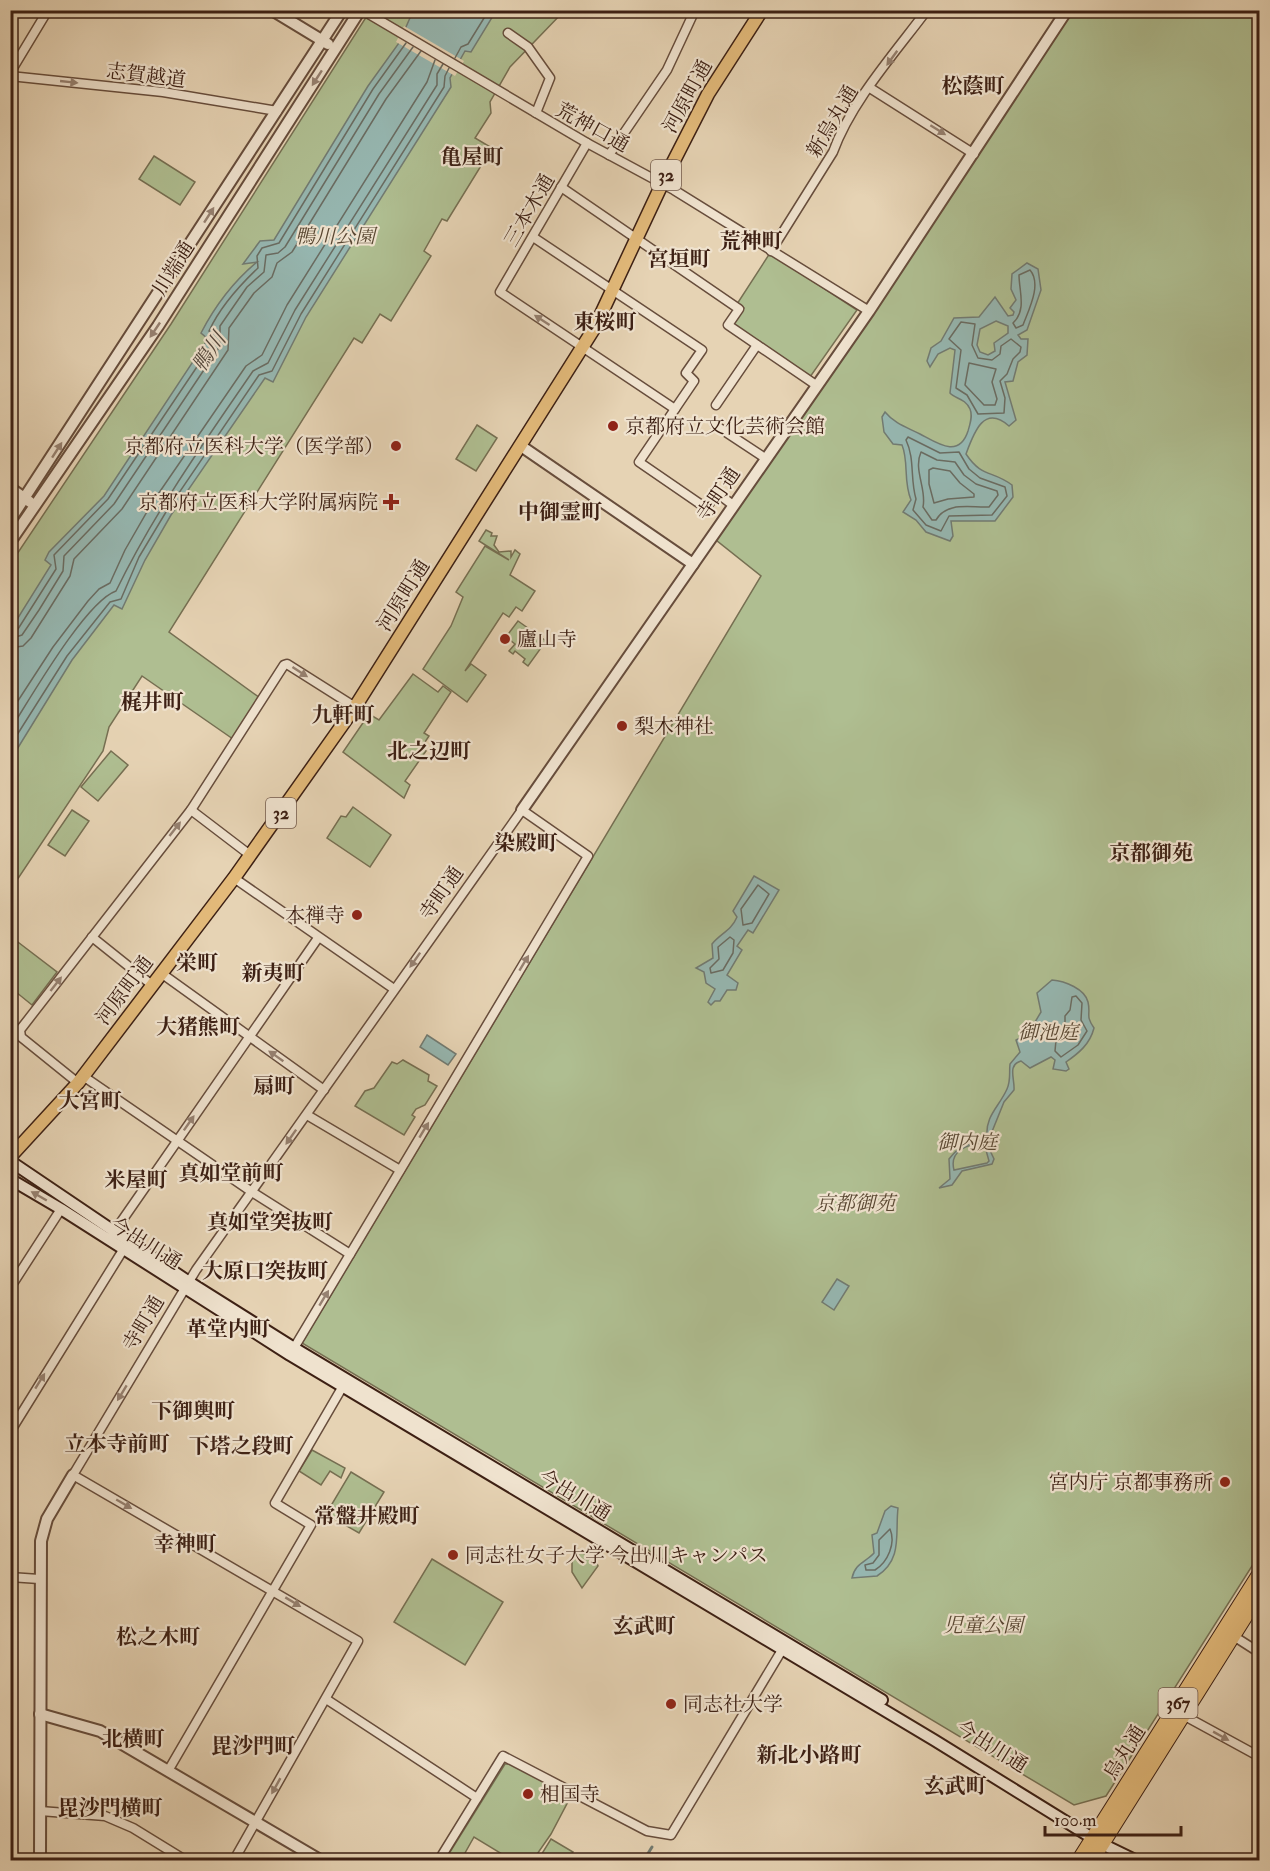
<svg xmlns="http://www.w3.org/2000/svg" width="1270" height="1871" font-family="'IM FELL Double Pica','Noto Serif JP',serif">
	<rect width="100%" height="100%" fill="#e6d3b4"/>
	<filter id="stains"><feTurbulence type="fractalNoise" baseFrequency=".00333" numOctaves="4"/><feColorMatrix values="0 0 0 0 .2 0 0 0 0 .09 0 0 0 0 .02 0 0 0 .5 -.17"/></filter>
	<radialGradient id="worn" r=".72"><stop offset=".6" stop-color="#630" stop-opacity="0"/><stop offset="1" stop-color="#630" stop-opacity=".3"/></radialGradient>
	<g fill="#afbe91" stroke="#766f52" stroke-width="1.5">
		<path d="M370,11h194l-54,56 -20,35 1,11 -16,25 17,10 -45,73 -5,-2 -18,32 7,5 -40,65 -11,-7 -18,29 -8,-5 -185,294 91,66 -27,41 -91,-63 -33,51 -6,24 -92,138v-326l160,-239z"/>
		<path d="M1072,11h187v1544l-153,241 -32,9 -772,-462 459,-767 -45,-36 250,-367z"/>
		<path d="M154,156l41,26 -15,23 -41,-26z"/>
		<path d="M770,253l87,57 -47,67 -77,-52 11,-17 -7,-4z"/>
		<path d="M477,425l20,13 -21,33 -20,-12z"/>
		<path d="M486,530l6,3 -1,3h6l-3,9 5,7 12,-1v6l4,-7 5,4 -10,21 25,16 -13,20 -6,-4 -7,10 -6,-4 -38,58 6,-7 15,11 -19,27 -44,-33 28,-43 12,-29 -7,-5 29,-46 24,14 -30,-19z"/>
		<path d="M518,621l28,20 -18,25 -5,-4 2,-3 -10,-8 -2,3 -4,-3 6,-7 -9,-7z"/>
		<path d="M413,674l25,18 5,-6 8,6 -27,41 5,3 -8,12 5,3 -21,30 5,4 -6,13 -61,-46 26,-38 10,6z"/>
		<path d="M111,751l17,14 -30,36 -17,-14z"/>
		<path d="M353,807l38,28 -21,32 -43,-29 14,-22 5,1z"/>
		<path d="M72,810l17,11 -24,35 -17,-11z"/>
		<path d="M10,936l47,36 -25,33 -21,-17z"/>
		<path d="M403,1060l26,15 -1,6 9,5 -12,19 -9,4 -4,6 3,2 -11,18 -49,-29 10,-15 9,-3 18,-26 5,2z"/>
		<path d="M312,1450l33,18 -4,10 -11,-7 -9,14 -22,-14z"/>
		<path d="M351,1472l33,20 -25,41 -33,-19z"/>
		<path d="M577,1549l19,12 2,5 -16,22 -10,-16v-18z"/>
		<path d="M432,1559l71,43 -38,63 -71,-43z"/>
		<path d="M505,1764h7l59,32 -20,38 -18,26h-21l-38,-23 -13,23h-16z"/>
		<path d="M551,1839l22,13 -6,8h-29z"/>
	</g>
	<g fill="#96b7b1" stroke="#727b72" stroke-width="1.5" fill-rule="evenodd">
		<path d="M413,11h83l-25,41 -6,-1 -15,27 1,9 -145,230 -33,65 -8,-4 -94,137 -26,45 -23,49 -8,-4 -42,55 -61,99v-130l40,-64 -6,-5 4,-8 55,-56 104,-157 -7,-6c14,-27 32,-51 56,-71l-14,2 17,-23 14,-1 94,-154 31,-43z"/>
		<path d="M1027,263l11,6 3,21 -14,40 -9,5 3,4h7l-1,16 -9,7 -5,19 -8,1 11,38 -7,6c-25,-22 -35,6 -43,28 16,24 26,16 46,31l1,12 -18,24h-44l2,15 -3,5 -24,-9 -10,-12 -13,-8 8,-12c-8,-19 -2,-38 -9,-55l-9,-1 -9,-12 -2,-15 3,-5c10,12 21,15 35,22 17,9 39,25 48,-3 2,-7 5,-15 2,-22 -5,-11 -15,-10 -20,-16l5,-43 -5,-2 -12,6 -8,13 -3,-6 4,-13 10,-7 13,-23 25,-1 16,-20 13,19 5,-1 1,-3 -4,-4 6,-8 -5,-11 1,-15zM996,321l12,5v7l-14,10 1,8 -7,4 -8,-3 -3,-7 3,-16z"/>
		<path d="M754,876l25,14 -26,43 -5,-3 -11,16 5,4 -15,25 11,8 -2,7h-9l-7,11h-5l-4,4 -3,-3 7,-13 -9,-6 -2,-11 -8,-4 17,-10 -1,-14c9,-11 19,-13 25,-27l-4,-6z"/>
		<path d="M1052,980c13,1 33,9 36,22 3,13 -3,13 6,26 -4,16 -15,25 -28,34l3,7 -3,2 -13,-2 2,-9 -4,-3 -21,11 -9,-7c-14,4 -6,18 -7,29l-10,12 -17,42 7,15 -2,5 -30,7 -10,14 -13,3 11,-9 -1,-20c17,-21 21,-11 38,-22 -2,-21 12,-30 20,-48 4,-9 2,-16 3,-25l10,-12 -4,-12 22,-12 -3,-6 6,-10 -4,-19zM984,1143l5,18 -2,2 -33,7c-5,-19 13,-26 30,-27z"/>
		<path d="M427,1035l29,19 -8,11 -28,-18z"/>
		<path d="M837,1279l12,7 -15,24 -12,-8z"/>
		<path d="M891,1506l7,2c-3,26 5,51 -21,68l-25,2c3,-15 14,-16 22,-25l-2,-18 5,-2 8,-22z"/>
	</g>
	<path fill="#e6d3b4" d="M404,26l60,35 -9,15 -59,-34z"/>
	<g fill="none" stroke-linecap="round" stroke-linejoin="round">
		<g stroke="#6a6c62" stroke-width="1.5">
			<path d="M455,58l6,-11 7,-3 21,-34"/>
			<path d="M1030,270c12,14 -1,39 -7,55l-7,3 -3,-5c14,-13 6,-32 6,-48z"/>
			<path d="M961,322l14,2 -3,21 6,13 14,2 8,-6 1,-8 10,-7 10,8 -1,5 -7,7 -6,15 -7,7 5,17 -1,15 -26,1 -11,-19 -11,-7 5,-38 -12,-11z"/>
			<path d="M969,363l27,6 -4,13 5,17 -2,6h-11l-19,-20z"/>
			<path d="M908,437l32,16 19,-1 10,17 11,9 25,9 2,9 -15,19 -43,1 -8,15 -15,-6 -13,-15 3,-11c-6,-20 -1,-40 -10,-59z"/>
			<path d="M921,452l16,8 18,2 9,13 12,9 21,7 1,4 -9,12c-18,1 -42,-6 -53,13h-4l-9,-13c4,-18 -10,-37 -2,-55z"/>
			<path d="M933,468l17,3 10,12 14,11v3l-26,2 -14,4 -5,-19v-14z"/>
			<path d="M10,632l8,-3 38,-60 -2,-14 54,-56 105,-156 1,-6 -5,-6c11,-24 30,-45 49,-63l-1,-12 5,-8 17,-5 94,-154 33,-46"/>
			<path d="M10,639l12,-4 17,-25 24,-39 1,-15 50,-52 106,-158v-20l27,-39 17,-15 2,-17 12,-2 7,-6 94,-153 34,-47"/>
			<path d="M10,648l13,-2 8,-8 39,-62 4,-17 48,-50 106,-159 1,-22 25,-35 18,-16 5,-14 15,-11 94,-153 35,-48"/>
			<path d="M10,713l43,-66 35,-46 11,-12 11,-6 15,-33 27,-47 94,-137 16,-11 25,-50 140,-223 8,-22"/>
			<path d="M10,730c20,-31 75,-128 106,-139 39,-80 87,-147 137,-220l15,-8 27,-53 142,-225v-11l6,-10"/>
			<path d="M10,746l57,-90 43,-54 11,-3 18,-42 27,-45 93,-137 13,-4 29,-57 143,-227 1,-11 4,-8"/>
			<path d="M758,885l11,9 -17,29 -9,2 -2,-16z"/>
			<path d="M730,937l4,3 -1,13 -10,17 -12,3 -1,-5 9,-9 -1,-12z"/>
			<path d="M1076,996l6,7 -1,17 6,11 -9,14 -17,12 -6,-6 1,-11 9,-10v-14l5,-6 2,-13z"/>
			<path d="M890,1529c6,14 -2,33 -15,41h-9l-1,-5 8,-2 6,-8v-15z"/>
		</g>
		<g stroke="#727b72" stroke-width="3">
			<path d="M644,1860l8,-13"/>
			<path d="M663,1860l2,-3"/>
		</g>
		<defs>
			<g id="minor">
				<path d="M362,10l225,133 87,47 195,121"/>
				<path d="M508,33l20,14 22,31 -14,35"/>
				<path d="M10,73l38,-63"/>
				<path d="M10,76l153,16 114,19"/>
				<path d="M870,88l104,66"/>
				<path d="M587,143l-87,149 175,117"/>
				<path d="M609,155l58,-85 28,-60"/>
				<path d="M561,187l178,122 -11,16 88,60"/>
				<path d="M533,237l169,113 -16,23 8,8 -55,81 67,46 11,-15 16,12"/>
				<path d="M771,251l62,-99c18,-50 61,-98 94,-142"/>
				<path d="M716,405l41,-60"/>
				<path d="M715,425l50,33"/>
				<path d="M191,810l59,45"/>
				<path d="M234,878l160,111"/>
				<path d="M92,937l60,48"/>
				<path d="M161,973l163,117"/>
				<path d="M83,1076l169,116 98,62"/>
				<path d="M78,1083l-57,-46 -1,-7 171,-220 93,-145 3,-1 68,43"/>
				<path d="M307,1115l93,55"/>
				<path d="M112,1235l206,-297"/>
				<path d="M10,1288l51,-79"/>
				<path d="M10,1432l113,-182"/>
				<path d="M10,1577l29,2"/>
				<path d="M1232,1635l28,18"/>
				<path d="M326,1699l151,99"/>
				<path d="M1183,1715l77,42"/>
				<path d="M168,1771l143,-246 -36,-22 68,-117"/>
				<path d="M40,1811l65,5 28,12 52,32"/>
				<path d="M234,1860l124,-219 -285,-166 123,-205 326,-460 66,46 -294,492"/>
				<path d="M439,1860l64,-104 144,75 24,4 114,-190"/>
			</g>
			<g id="tertiary">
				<path d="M272,10l56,34"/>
				<path d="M521,446l172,118"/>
				<path d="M10,488l20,14"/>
				<path d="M10,520l332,-510"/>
				<path d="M10,542l148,-216 202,-316"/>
				<path d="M522,810l347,-499 198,-301"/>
				<path d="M40,1714l60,17 220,129"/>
				<path d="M40,1860l1,-319 6,-22 26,-44"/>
			</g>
			<g id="secondary">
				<path d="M10,1161l179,121 105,66 588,352"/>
				<path d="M10,1179l51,30 229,146 644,385 168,104 33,16"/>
			</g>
			<path id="primary" d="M10,1157l68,-74 156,-205 121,-171 240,-380 67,-143 46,-90 54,-84"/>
			<g id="trunk">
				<path d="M1079,1860l181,-287"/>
				<path d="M1092,1860l168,-267"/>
			</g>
		</defs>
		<use href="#minor" stroke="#674d3c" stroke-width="11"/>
		<use href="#tertiary" stroke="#674d3c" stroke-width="14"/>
		<use href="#secondary" stroke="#3d2014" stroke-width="14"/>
		<use href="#primary" stroke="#3d2014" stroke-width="15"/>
		<use href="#trunk" stroke="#3d2014" stroke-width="16"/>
		<use href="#minor" stroke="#efe2ce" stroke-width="8"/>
		<use href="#tertiary" stroke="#efe2ce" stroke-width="10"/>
		<use href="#secondary" stroke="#efe2ce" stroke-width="10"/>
		<use href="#primary" stroke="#e3ba7a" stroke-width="12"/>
		<use href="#trunk" stroke="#e3ba7a" stroke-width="14"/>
	</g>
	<defs><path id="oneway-solid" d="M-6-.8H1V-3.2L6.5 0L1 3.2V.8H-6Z" transform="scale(1.5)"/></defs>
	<g fill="#968171">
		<use href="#oneway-solid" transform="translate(892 58) rotate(126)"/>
		<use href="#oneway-solid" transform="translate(317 78) rotate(123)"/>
		<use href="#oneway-solid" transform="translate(69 82) rotate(6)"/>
		<use href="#oneway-solid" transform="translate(938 130) rotate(32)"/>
		<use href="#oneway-solid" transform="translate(209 215) rotate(-57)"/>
		<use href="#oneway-solid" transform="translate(542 320) rotate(-147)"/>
		<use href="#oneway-solid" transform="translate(155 330) rotate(124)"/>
		<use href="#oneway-solid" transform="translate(57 450) rotate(-57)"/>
		<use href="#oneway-solid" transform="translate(300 672) rotate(33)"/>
		<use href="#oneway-solid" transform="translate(175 829) rotate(-52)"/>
		<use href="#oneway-solid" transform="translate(415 960) rotate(125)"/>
		<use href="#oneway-solid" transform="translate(524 963) rotate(-59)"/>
		<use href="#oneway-solid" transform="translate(56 984) rotate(-52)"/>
		<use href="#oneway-solid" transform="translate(276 1056) rotate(-145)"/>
		<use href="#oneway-solid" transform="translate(189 1123) rotate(-55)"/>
		<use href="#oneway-solid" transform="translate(424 1130) rotate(-59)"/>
		<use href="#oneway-solid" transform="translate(291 1137) rotate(125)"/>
		<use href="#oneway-solid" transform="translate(39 1196) rotate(-150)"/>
		<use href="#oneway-solid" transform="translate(324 1298) rotate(-59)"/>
		<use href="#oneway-solid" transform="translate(40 1381) rotate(-58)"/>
		<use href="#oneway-solid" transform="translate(122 1393) rotate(121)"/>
		<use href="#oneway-solid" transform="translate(124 1504) rotate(30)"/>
		<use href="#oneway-solid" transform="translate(293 1602) rotate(31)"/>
		<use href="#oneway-solid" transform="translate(1221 1736) rotate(29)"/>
		<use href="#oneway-solid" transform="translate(276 1786) rotate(119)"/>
	</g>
	<g fill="#8f2418" stroke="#efe2ce" stroke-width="2">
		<circle cx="613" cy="426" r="6"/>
		<circle cx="396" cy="446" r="6"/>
		<path d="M388 493h6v6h6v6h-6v6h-6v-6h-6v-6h6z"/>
		<circle cx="505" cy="639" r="6"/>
		<circle cx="622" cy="726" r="6"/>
		<circle cx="357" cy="915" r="6"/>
		<circle cx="1225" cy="1482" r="6"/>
		<circle cx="453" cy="1555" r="6"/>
		<circle cx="671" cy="1704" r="6"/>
		<circle cx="528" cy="1794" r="6"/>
	</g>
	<g text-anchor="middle" stroke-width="4.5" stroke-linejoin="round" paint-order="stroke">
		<g fill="#efe2ce" stroke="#725a4c" stroke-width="1.5">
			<rect x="651" y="160" width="30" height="30" rx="4.5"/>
			<rect x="266" y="798" width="30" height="30" rx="4.5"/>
			<rect x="1158.5" y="1688" width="39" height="30" rx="4.5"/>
		</g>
		<g font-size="18" font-weight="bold" fill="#3d2014">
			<text x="666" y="181">32</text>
			<text x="281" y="819">32</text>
			<text x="1178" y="1709">367</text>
		</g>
		<g font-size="20" fill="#3d2014" stroke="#efe2ce">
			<text transform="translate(146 75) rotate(7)" y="7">志賀越道</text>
			<text transform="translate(687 96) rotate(-61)" y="7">河原町通</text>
			<text transform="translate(832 121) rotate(-59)" y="7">新烏丸通</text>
			<text transform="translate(593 127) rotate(29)" y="7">荒神口通</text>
			<text transform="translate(529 210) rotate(-60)" y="7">三本木通</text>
			<text transform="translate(173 268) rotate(-58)" y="7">川端通</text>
			<text transform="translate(718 494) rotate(-56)" y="7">寺町通</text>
			<text transform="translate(403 595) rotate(-58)" y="7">河原町通</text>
			<text transform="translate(441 893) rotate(-55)" y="7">寺町通</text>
			<text transform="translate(124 990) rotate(-53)" y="7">河原町通</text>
			<text transform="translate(146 1243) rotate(32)" y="7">今出川通</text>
			<text transform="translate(143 1323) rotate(-59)" y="7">寺町通</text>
			<text transform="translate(575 1495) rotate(31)" y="7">今出川通</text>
			<text transform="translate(992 1746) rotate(32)" y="7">今出川通</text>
			<text transform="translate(1124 1752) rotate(-58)" y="7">烏丸通</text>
		</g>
		<g font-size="20" font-style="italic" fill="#5a4833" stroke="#efe2ce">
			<text x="335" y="243">鴨川公園</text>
			<text x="1048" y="1039">御池庭</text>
			<text x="967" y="1149">御内庭</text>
			<text x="855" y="1210">京都御苑</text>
			<text x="983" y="1632">児童公園</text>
		</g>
		<g font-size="20" fill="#3d2014" stroke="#efe2ce" text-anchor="start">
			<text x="625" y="433">京都府立文化芸術会館</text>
			<text x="384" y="453" text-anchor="end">京都府立医科大学（医学部）</text>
			<text x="378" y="509" text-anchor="end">京都府立医科大学附属病院</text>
			<text x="517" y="646">廬山寺</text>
			<text x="634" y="733">梨木神社</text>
			<text x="345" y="922" text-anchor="end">本禅寺</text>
			<text x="1213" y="1489" text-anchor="end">宮内庁 京都事務所</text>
			<text x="465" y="1562">同志社女子大学 今出川キャンパス</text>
			<text x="683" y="1711">同志社大学</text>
			<text x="540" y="1801">相国寺</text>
		</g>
		<g font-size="21" font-weight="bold" fill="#3d2014" stroke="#efe2ce">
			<text x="973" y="93">松蔭町</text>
			<text x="472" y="164">亀屋町</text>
			<text x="751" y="248">荒神町</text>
			<text x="679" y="266">宮垣町</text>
			<text x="605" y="329">東桜町</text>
			<text x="560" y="519">中御霊町</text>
			<text x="152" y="709">梶井町</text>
			<text x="343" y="722">九軒町</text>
			<text x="429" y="758">北之辺町</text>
			<text x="526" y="850">染殿町</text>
			<text x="1151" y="860">京都御苑</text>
			<text x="197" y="970">栄町</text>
			<text x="273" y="980">新夷町</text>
			<text x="198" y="1034">大猪熊町</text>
			<text x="274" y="1093">扇町</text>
			<text x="90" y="1108">大宮町</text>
			<text x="231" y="1180">真如堂前町</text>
			<text x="136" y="1187">米屋町</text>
			<text x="270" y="1229">真如堂突抜町</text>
			<text x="265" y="1278">大原口突抜町</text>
			<text x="228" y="1336">革堂内町</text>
			<text x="193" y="1418">下御輿町</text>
			<text x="117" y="1451">立本寺前町</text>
			<text x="241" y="1453">下塔之段町</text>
			<text x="367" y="1523">常盤井殿町</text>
			<text x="185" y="1551">幸神町</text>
			<text x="644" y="1633">玄武町</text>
			<text x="158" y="1644">松之木町</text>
			<text x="133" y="1746">北横町</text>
			<text x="253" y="1753">毘沙門町</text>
			<text x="809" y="1762">新北小路町</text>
			<text x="955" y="1793">玄武町</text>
			<text x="110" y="1815">毘沙門横町</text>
		</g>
		<g font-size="21" font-style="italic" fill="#53463b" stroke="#efe2ce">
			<text transform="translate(209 352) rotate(-56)" y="7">鴨川</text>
		</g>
	</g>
	<rect width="1270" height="1871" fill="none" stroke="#e6d3b4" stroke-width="36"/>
	<rect x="12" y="12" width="1246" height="1847" fill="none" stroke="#3d2014" stroke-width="3"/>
	<rect x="18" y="18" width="1234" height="1835" fill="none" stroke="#3d2014" stroke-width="1.5"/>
	<path d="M1045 1826v9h136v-9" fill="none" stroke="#3d2014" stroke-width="3"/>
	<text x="1054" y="1826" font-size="18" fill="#3d2014" stroke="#efe2ce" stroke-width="4.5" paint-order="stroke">100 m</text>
	<rect width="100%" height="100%" filter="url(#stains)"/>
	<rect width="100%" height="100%" fill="url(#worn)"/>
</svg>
